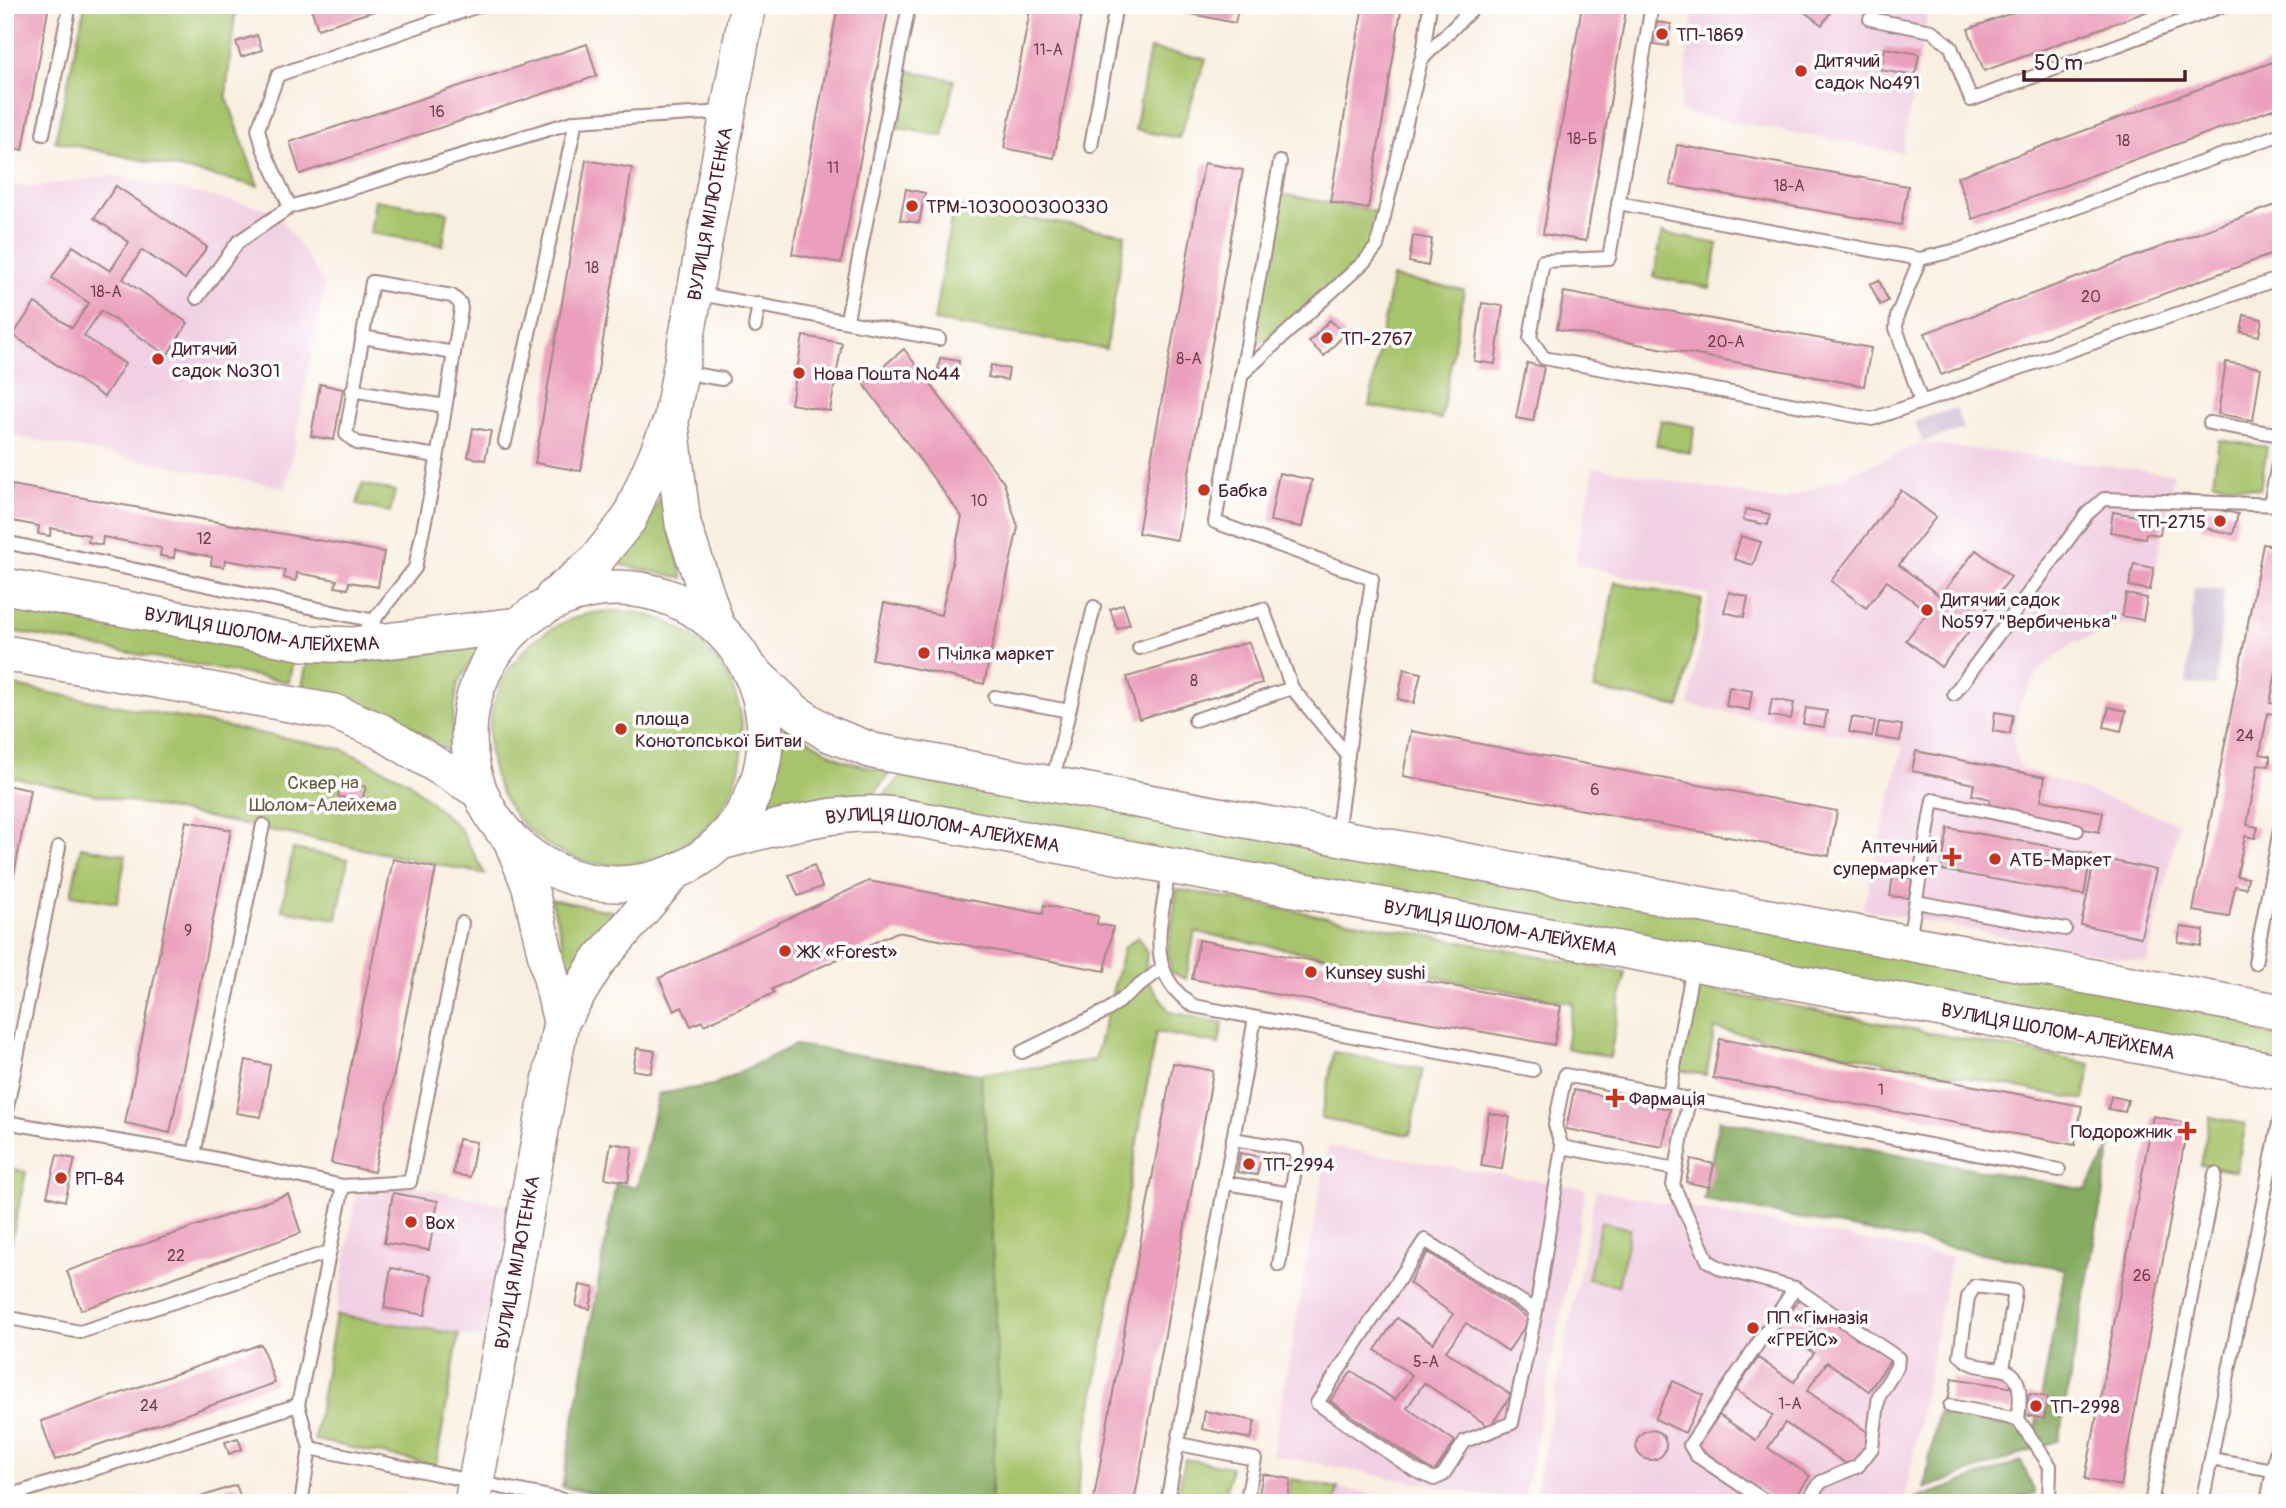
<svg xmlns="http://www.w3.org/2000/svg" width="2286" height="1508" font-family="Pangolin,sans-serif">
	<rect width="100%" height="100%" fill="#fff"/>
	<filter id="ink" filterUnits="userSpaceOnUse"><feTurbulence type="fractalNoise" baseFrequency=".0143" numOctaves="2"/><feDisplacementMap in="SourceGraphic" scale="14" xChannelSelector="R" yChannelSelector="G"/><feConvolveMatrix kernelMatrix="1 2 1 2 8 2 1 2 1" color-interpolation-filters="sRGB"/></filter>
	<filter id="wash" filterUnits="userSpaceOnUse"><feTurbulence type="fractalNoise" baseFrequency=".00686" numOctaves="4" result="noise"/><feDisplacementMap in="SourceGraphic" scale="28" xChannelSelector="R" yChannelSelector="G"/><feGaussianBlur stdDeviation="1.57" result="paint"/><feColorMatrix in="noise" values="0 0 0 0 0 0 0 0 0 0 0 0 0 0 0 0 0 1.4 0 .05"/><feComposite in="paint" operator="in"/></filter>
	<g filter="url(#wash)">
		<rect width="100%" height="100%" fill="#f9efe0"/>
		<g fill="#f1d0e3">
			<path d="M1694,5h235l-27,148 -222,-41z"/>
			<path d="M111,175l164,35 50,74 -39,204 -281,-54v-250l27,3z"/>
			<path d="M1923,443l251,31 -29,153 -21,-2 -50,18 -35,27 -19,33 -7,37 7,28 159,55 -32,140 -284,-54 40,-163 -214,-41 20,-110 -134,-31 19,-97 189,34z"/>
			<path d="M1328,1146l258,43 -63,314 -251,-48z"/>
			<path d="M410,1186l101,20 -22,133 -153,-24 21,-124z"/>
			<path d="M1596,1190l355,67 -47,246h-370z"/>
			<path d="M1291,1479l47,9 86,15h-137z"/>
		</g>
		<g fill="#cebed1">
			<path d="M1956,408l7,21 -41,13 -7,-21z"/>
			<path d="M2194,588l30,2 -8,96 -30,-2z"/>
		</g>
		<g fill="#a7c46c" stroke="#78724c" stroke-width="2">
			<path d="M85,5h151l-10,90 32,91 -203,-45z"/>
			<path d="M1150,49l56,10 -27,79 -44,-8z"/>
			<path d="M909,71l45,9 -11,56 -45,-8z"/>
			<path d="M1281,194l98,18 -9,41 -117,96z"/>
			<path d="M375,200l73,12 -5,33 -73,-12z"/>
			<path d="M953,206l172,28 -19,115 -172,-28z"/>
			<path d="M1662,233l56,11 -8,44 -56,-11z"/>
			<path d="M1392,277l72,13 -23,129 -72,-13z"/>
			<path d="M1661,420l34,7 -5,26 -34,-8z"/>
			<path d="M2219,440l48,7 -7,42 -47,-7z"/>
			<path d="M362,484l33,7 -5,21 -33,-7z"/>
			<path d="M662,496l21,82 -66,-14 24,-30z"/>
			<path d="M1615,582l87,18 -22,107 -86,-18z"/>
			<path d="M5,600l289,55 -5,27 -284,-52z"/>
			<circle cx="616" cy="738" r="127"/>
			<path d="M484,640l-26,43 -5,34v38l-63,-42 -88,-26 6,-32 88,6z"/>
			<path d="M5,684l337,65 66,32 52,48 25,45 -480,-98z"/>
			<path d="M784,725l58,35 48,13 -22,28 -110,21c17,-33 24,-61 26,-97z"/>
			<path d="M901,776l435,60 945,176v60l-1403,-269z"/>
			<path d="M81,847l45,8 -9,48 -46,-8z"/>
			<path d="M293,849l55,10 -11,60 -55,-9z"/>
			<path d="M1177,889l448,83 -15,85 -44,-9 7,-45 -378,-71 -9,47 -15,-7 -3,-20z"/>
			<path d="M551,899l68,14 -53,81 -4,-55z"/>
			<path d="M1138,937l9,15 -2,24 25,36 53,11 -4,21 -63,-12 -81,471h-85l8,-120 -10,-230 -8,-79 115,-14 29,-113z"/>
			<path d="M1694,987l397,77 -7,36 -369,-71 -9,46 -28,-5z"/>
			<path d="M1334,1052l89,17 -13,66 -89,-16z"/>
			<path d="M2210,1117l36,7 -10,48 -36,-7z"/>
			<path d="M5,1167l21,5 -21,99z"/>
			<path d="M1601,1222l29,7 -12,57 -30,-7z"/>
			<path d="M336,1315l123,19 -23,131 -122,-25z"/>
			<path d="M1185,1459l46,8 -7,36h-48z"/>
			<path d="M1291,1479l47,9 -3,15h-48z"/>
		</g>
		<g fill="#85aa60" stroke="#686446" stroke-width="2">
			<path d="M795,1045l185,29 8,79 10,230 -8,120h-348l-80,-16 54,-304 21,4 21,-93 55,-9z"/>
			<path d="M1719,1120l367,70 25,-44 -52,294 -135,49 14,-76 97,18 30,-162 -361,-69z"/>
			<path d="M2021,1461l14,32 -27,10h-103z"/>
		</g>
		<g id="blocks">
			<g fill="#eb9fbc">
				<path d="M5,5h44l-26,145 -18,-4z"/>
				<path d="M249,5h17l-1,7 -16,-2z"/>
				<path d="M310,5h79v1l-71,23z"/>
				<path d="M838,5h51l-48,258 -49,-9z"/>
				<path d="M1031,5h52l-29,153 -50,-10z"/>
				<path d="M1150,5h89l-4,18z"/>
				<path d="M1363,5h39l-34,204 -38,-7z"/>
				<path d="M1582,5h45l-41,236 -43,-7z"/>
				<path d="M1795,5h40l-13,20z"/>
				<path d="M2033,5h129v1l-178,65 -16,-42z"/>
				<path d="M1656,22l15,2 -3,22 -15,-2z"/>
				<path d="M257,35l5,15 -21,7 -5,-15z"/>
				<path d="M587,44l10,32 -297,98 -10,-32z"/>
				<path d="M1885,48l34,6 -4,22 -34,-6z"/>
				<path d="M2281,59v47l-308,113 -16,-42z"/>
				<path d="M1677,145l231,41 -7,39 -231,-40z"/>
				<path d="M586,160l46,8 -51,303 -46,-8z"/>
				<path d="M1204,163l39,7 -66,370 -39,-7z"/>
				<path d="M116,186l91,61 -22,32 -43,-29 -19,29 65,44 -21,32 -66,-44 -17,25 41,28 -21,33 -91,-62 22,-32 37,25 17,-25 -37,-25 21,-32 37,25 19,-29 -35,-24z"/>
				<path d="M906,189l19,4 -6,30 -19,-3z"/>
				<path d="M2281,203v48l-340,124 -16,-42z"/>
				<path d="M1413,236l19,3 -4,27 -19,-4z"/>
				<path d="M1879,280l9,21 -8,4 -10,-21z"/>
				<path d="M1564,292l307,56 -7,38 -307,-57z"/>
				<path d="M1482,303l21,3 -8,58 -21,-3z"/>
				<path d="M2244,315l18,4 -3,17 -18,-4z"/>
				<path d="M1330,320l15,14 -21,22 -15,-14z"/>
				<path d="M803,336l39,7 -12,68 -39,-7z"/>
				<path d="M904,349l100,134 14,44 -34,157 -112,-25 12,-56 57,12 21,-98 -99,-134z"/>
				<path d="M940,358l19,3 -2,12 -19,-4z"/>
				<path d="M2226,362l35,6 -8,52 -35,-6z"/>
				<path d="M1527,363l17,4 -11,54 -17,-3z"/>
				<path d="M991,365l18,4 -2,11 -19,-3z"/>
				<path d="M320,384l23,5 -9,51 -23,-4z"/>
				<path d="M473,428l18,3 -6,29 -17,-3z"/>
				<path d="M1279,473l33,7 -10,47 -32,-6z"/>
				<path d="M12,485l372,67 -6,35 -29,-5 -1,7 -13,-2 2,-7 -40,-7 -1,8 -12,-3 1,-8 -60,-10 -1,7 -13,-2 1,-8 -37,-7 -1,8 -14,-2 1,-8 -58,-11 -1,8 -14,-3 1,-7 -34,-6 -4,-1 -1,8 -12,-2 1,-8 -33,-6z"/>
				<path d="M1901,490l35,27 -37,48 41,31 36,-46 35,27 -70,90 -35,-27 22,-28 -41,-31 -21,27 -35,-27z"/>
				<path d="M2206,507l32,7 -5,20 -32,-7z"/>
				<path d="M1746,509l24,5 -2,11 -25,-5z"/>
				<path d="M2113,512l49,8 -2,15 -14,-2 -1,5 -35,-6z"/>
				<path d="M1741,536l20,6 -8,23 -19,-6z"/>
				<path d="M2263,544l18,3v100l-11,56 10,2 -2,10 -10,-2 -8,41 10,2v5l-1,5 -11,-2 -11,61 11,2 -3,11 -10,-2 -8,40 11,2 -2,10 -11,-2 -6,31 -36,-6z"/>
				<path d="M2134,564l20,4 -4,22 -21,-4z"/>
				<path d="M1729,592l19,5 -4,20 -20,-5z"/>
				<path d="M2126,594l21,4 -4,22 -21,-4z"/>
				<path d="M1123,604l7,20 -13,5 -7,-20z"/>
				<path d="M1249,642l13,41 -123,36 -12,-42z"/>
				<path d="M1404,669l17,4 -7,30 -16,-4z"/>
				<path d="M1729,687l23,4 -3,19 -23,-4z"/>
				<path d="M1772,699l22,4 -3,16 -22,-3z"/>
				<path d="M2109,707l17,4 -5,20 -17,-4z"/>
				<path d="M1806,708l21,3 -3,16 -21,-3z"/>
				<path d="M1995,712l18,3 -3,19 -17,-3z"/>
				<path d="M1852,717l23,4 -3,15 -23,-4z"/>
				<path d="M1879,722l23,3 -2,16 -24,-4z"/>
				<path d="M1411,731l426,80 -8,45 -426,-80z"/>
				<path d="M1916,751l129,26 -4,23 62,12 -4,20 -111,-22 2,-11 -18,-4 2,-11 -62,-13z"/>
				<path d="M342,780l24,7 -5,16 -23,-7z"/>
				<path d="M5,785l25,5 -23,123h-2z"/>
				<path d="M186,821l45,9 -61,303 -45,-10z"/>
				<path d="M1948,828l143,26 -7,41 -143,-25z"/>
				<path d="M2095,857l61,13 -15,67 -60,-12z"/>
				<path d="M393,859l43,9 -62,304 -43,-9z"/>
				<path d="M814,865l8,22 -24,9 -9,-21z"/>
				<path d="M1893,876l19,3 -3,19 -19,-2z"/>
				<path d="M869,881l174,33 1,-9 54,11 -1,8 16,3 -8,44 -208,-39 -125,57 2,4 -70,32 -2,-4 -11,5 -9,-19 -8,4 -15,-33z"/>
				<path d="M2181,927l23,3 -3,16 -23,-4z"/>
				<path d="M1199,940l362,66 -7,39 -362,-66z"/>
				<path d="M1720,1039l362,67 -7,39 -362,-67z"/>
				<path d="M637,1048l18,3 -4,22 -18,-3z"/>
				<path d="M246,1060l24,5 -9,52 -25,-4z"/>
				<path d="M1173,1063l40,8 -4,24 -75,408h-41z"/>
				<path d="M1574,1090l96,19 -7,38 -97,-18z"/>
				<path d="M2111,1096l17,4 -3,12 -17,-3z"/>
				<path d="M1489,1113l21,4 -8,52 -21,-3z"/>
				<path d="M2153,1116l35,7 -67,363 -36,-7z"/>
				<path d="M458,1139l18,3 -6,35 -17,-3z"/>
				<path d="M611,1143l22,4 -5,35 -23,-4z"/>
				<path d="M1240,1153l21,4 -4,18 -20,-3z"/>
				<path d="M57,1155l18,4 -10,42 -18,-5z"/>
				<path d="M1691,1159l23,5 -5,23 -23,-5z"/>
				<path d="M393,1193l45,8 -9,49 -45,-7z"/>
				<path d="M288,1194l13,39 -220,77 -14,-39z"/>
				<path d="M1428,1252l102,67 -22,32 -42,-28 -20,28 65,44 -21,32 -66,-44 -17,25 48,33 -21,31 -104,-71 22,-30 43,29 17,-25 -37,-25 22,-32 36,25 20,-29 -44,-31z"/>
				<path d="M391,1268l41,7 -7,40 -41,-7z"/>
				<path d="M580,1285l14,3 -4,21 -14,-3z"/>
				<path d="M1800,1298l91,61 -22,32 -42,-29 -20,29 65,44 -21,32 -66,-44 -17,25 42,28 -18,27h-12l-83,-56 22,-32 37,25 17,-25 -37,-25 22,-32 36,24 20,-29 -36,-23z"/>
				<path d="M261,1344l14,39 -220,77 -14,-39z"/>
				<path d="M1952,1378l63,10 -4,23 -63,-10z"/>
				<path d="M1673,1381l30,14 -18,38 -30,-14z"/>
				<path d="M2029,1394l19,3 -4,22 -19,-4z"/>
				<path d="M1205,1411l50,10 -4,18 -49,-10z"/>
				<circle cx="1651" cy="1445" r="15"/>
				<path d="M238,1438l4,11 -13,5 -4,-12z"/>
				<path d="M1263,1474l28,5 -4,24h-30z"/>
				<path d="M236,1485l7,18h-57v-1z"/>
			</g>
		</g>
	</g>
	<g filter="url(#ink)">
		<use href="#blocks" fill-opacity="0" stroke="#a28786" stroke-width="2"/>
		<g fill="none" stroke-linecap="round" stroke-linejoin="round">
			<defs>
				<g id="lane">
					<path d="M1652,5l-43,253 -66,3 -13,77 14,20 328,61 409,-141"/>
					<path d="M1870,19l62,12 19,16 20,53 254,-95"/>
					<path d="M1422,60l8,-55"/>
					<path d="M43,134l27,-129"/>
					<path d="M1091,146l25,-141"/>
					<path d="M1280,162l-65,360 157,57 -35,255"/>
					<path d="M1618,203l302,56 41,-10 320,-115"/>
					<path d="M290,207l-27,-59 -5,-19 20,-54 203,-70"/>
					<path d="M1920,259l-23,57 -1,12 25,73"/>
					<path d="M695,293l244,46"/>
					<path d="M197,298l41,-56 52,-35 286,-86 149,-9"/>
					<path d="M847,319l62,-314"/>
					<path d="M755,326l4,-22"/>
					<path d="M362,337l92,16"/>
					<path d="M681,372l41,7"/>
					<path d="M1241,375l124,-114 12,-15 44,-186 55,-55"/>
					<path d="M352,390l93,16"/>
					<path d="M2210,423l71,12"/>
					<path d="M505,442l71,-321"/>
					<path d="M2270,504l11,-54"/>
					<path d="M5,542l370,79"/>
					<path d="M362,635l53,-67 19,-90 27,-169 -1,-6 -8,-7 -80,-14 -26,152 11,9 80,13"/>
					<path d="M1139,648l124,-39 29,79 56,68"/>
					<path d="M1954,694l133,-180 17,-15 177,6"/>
					<path d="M995,697l74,14"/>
					<path d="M1195,720l97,-32"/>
					<path d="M1052,783l42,-176"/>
					<path d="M1169,869c-7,52 -27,104 25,137l339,64"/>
					<path d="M1916,902l149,27"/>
					<path d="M1909,940l24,-140 144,30"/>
					<path d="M2255,963l26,-139"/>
					<path d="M1022,1052l86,-42 53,-41"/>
					<path d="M1669,1094l24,-127"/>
					<path d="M1689,1098l-16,87 35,76 14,8 73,19 103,70 -1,9 -18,29 -7,52 -14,18 -37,16 -15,21"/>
					<path d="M5,1117l54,-270"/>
					<path d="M5,1122l189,32 149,32 67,-4 52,-259"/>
					<path d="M1233,1139l65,11 -7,44"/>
					<path d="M1562,1147l113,22"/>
					<path d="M194,1154l69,-329"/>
					<path d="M1226,1183l65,11 -12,71"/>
					<path d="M1536,1311l-111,-71 -108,163 97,67 20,9 9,-4 22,-34 47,-18 24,-112 20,-126 6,-38 -7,-22 10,-50 494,95"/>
					<path d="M5,1317l75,15 249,-80"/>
					<path d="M2003,1369l12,-78 -40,-5 -7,11 -8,58c25,28 69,-11 58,64l32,47 -1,37"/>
					<path d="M1950,1406l68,13"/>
					<path d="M1179,1444l76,15 -9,44"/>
					<path d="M310,1448l269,55"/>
					<path d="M2211,1459l62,11"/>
					<path d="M5,1497l293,-92"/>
					<path d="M301,1503l9,-55 -12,-43 45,-219"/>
					<path d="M1167,1503l88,-485"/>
					<path d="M1768,1503l-72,-48 -6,-10 105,-157"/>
					<path d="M2151,1503l64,-329"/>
					<path d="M2202,1503l79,-390"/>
					<path d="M2267,1503l14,-78"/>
				</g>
				<g id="secondary">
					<path d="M671,425l12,99 34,102"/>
					<path id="s1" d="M5,586l300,57 47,2 166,-20"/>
					<circle cx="617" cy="736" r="148"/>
					<path id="s2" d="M553,597l40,-33 36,-45 42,-98 77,-416"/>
					<path d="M5,653l329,59 46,19 99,60"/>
					<path d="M748,667l46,44 33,22 46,18 1408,261"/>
					<path d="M511,840l19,47 31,135"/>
					<path id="s3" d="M721,842c58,-15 114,-33 174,-27l1386,257"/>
					<path id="s4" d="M472,1503l89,-481 36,-59 76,-89"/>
				</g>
			</defs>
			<use href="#lane" stroke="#a28786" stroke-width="16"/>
			<use href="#secondary" stroke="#a28786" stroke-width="38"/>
			<use href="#lane" stroke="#fff" stroke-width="12"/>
			<use href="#secondary" stroke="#fff" stroke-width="35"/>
		</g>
	</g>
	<g fill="#c8321e" stroke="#fff" stroke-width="2.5">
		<circle cx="1662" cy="34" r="7"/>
		<circle cx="1801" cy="71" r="7"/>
		<circle cx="912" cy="206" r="7"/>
		<circle cx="1327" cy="338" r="7"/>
		<circle cx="158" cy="359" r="7"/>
		<circle cx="799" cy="373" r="7"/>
		<circle cx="1204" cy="490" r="7"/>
		<circle cx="2220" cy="521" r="7"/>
		<circle cx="1927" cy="610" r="7"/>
		<circle cx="924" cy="653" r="7"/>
		<circle cx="621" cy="729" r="7"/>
		<path d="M1948.5 846.5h7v7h7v7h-7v7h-7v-7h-7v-7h7z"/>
		<circle cx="1995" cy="859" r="7"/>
		<circle cx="785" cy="951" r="7"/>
		<circle cx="1311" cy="972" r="7"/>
		<path d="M1611.5 1087.5h7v7h7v7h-7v7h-7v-7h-7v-7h7z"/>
		<path d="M2183.5 1120.5h7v7h7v7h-7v7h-7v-7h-7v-7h7z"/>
		<circle cx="1249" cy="1164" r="7"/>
		<circle cx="61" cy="1178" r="7"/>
		<circle cx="411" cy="1222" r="7"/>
		<circle cx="1753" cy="1328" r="7"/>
		<circle cx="2036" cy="1406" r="7"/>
	</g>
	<g text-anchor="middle" stroke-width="7" stroke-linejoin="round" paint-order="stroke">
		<g font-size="16" fill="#723f4f">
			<text x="1048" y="55">11-А</text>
			<text x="437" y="117">16</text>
			<text x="1582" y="144">18-Б</text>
			<text x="2123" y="146">18</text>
			<text x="833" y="173">11</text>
			<text x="1789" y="191">18-А</text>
			<text x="592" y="273">18</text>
			<text x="106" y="297">18-А</text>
			<text x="2091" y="302">20</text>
			<text x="1726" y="347">20-А</text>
			<text x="1189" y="364">8-А</text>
			<text x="979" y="506">10</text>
			<text x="204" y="544">12</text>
			<text x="1194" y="686">8</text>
			<text x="2245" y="741">24</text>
			<text x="1595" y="795">6</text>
			<text x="188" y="936">9</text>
			<text x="1881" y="1095">1</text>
			<text x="176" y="1261">22</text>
			<text x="2142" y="1281">26</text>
			<text x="1426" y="1367">5-А</text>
			<text x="1790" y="1409">1-А</text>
			<text x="149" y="1411">24</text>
		</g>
		<g font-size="19" fill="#4a1f2b" stroke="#fff" text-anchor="start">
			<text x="1676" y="41">ТП-1869</text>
			<text x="1815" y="67">Дитячий<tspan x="1815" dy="22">садок №491</tspan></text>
			<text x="926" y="213">ТРМ-103000300330</text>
			<text x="1341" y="345">ТП-2767</text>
			<text x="172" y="355">Дитячий<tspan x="172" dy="22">садок №301</tspan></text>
			<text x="813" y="380">Нова Пошта №44</text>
			<text x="1218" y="497">Бабка</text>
			<text x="2206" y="528" text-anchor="end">ТП-2715</text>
			<text x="1941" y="606">Дитячий садок<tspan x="1941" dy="22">№597 "Вербиченька"</tspan></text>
			<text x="938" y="660">Пчілка маркет</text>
			<text x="635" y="725">площа<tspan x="635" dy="22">Конотопської Битви</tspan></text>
			<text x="1938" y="853" text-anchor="end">Аптечний<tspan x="1938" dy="22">супермаркет</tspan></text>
			<text x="2009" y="866">АТБ-Маркет</text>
			<text x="799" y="958">ЖК «Forest»</text>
			<text x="1325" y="979">Kunsey sushi</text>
			<text x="1629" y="1105">Фармація</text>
			<text x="2173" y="1138" text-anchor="end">Подорожник</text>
			<text x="1263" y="1171">ТП-2994</text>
			<text x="75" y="1185">РП-84</text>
			<text x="425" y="1229">Box</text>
			<text x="1767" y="1324">ПП «Гімназія<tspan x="1767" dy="22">«ГРЕЙС»</tspan></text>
			<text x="2050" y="1413">ТП-2998</text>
		</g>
		<g font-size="19" fill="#4a1f2b" stroke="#fff">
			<text dy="7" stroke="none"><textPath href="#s2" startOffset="427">ВУЛИЦЯ МІЛЮТЕНКА</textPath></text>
			<text dy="7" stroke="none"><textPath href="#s1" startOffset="261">ВУЛИЦЯ ШОЛОМ-АЛЕЙХЕМА</textPath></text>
			<text dy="7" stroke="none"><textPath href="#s3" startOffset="226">ВУЛИЦЯ ШОЛОМ-АЛЕЙХЕМА</textPath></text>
			<text dy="7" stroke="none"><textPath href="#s3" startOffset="793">ВУЛИЦЯ ШОЛОМ-АЛЕЙХЕМА</textPath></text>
			<text dy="7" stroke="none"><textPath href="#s3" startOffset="1360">ВУЛИЦЯ ШОЛОМ-АЛЕЙХЕМА</textPath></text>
			<text dy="7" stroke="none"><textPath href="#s4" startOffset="245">ВУЛИЦЯ МІЛЮТЕНКА</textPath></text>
		</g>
		<g font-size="19" fill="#6b5942" stroke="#fff">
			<text x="323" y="789">Сквер на<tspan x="323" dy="22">Шолом-Алейхема</tspan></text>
		</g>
	</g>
	<rect width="2286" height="1508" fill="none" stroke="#fff" stroke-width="28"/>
	<path d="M2024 70v10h161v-10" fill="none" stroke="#4a1f2b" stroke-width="3.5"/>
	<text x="2034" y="70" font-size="21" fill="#4a1f2b" stroke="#ffffff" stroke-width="5" paint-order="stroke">50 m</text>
</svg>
